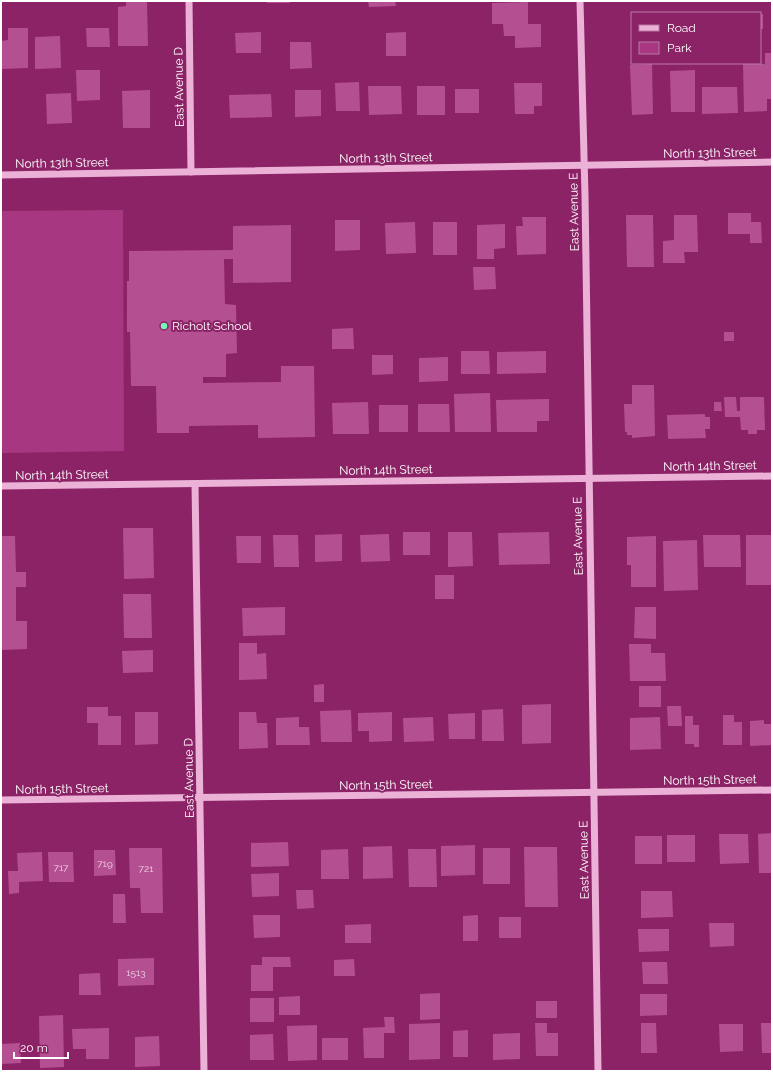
<svg xmlns="http://www.w3.org/2000/svg" width="773" height="1072" font-family="Raleway,sans-serif">
	<rect width="100%" height="100%" fill="#8c2366"/>
	<path fill="#a83781" d="M123,210l1,241 -123,2v-242z"/>
	<g fill="#b45091">
		<path d="M126,1h21l1,45h-30v-39l8,-1z"/>
		<path d="M266,1h24v2h-23z"/>
		<path d="M368,1h27l1,5 -27,1z"/>
		<path d="M528,2v22h13v23l-26,1v-12h-11l-1,-12h-11v-21z"/>
		<rect x="760" y="14" width="3" height="15"/>
		<path d="M8,28h20v40l-27,1v-28l7,-1z"/>
		<path d="M86,28h23l1,19h-23z"/>
		<path d="M261,32v21h-25l-1,-20z"/>
		<path d="M406,32v24h-20v-23z"/>
		<path d="M60,36l1,32 -26,1v-32z"/>
		<path d="M290,42h21l1,26 -22,1z"/>
		<path d="M765,53h7v46h-5v12l-23,1 -1,-48h22z"/>
		<path d="M652,64l1,50 -21,1 -2,-50z"/>
		<path d="M76,70h24v30l-23,1z"/>
		<path d="M695,70v42h-24l-1,-41z"/>
		<path d="M359,82l1,29h-24l-1,-28z"/>
		<path d="M514,83h28v23h-8v8h-19z"/>
		<path d="M368,86h33l1,28 -33,1z"/>
		<rect x="417" y="86" width="28" height="29"/>
		<path d="M702,87h35l1,26 -36,1z"/>
		<rect x="455" y="89" width="24" height="24"/>
		<path d="M150,90v38h-27l-1,-37z"/>
		<path d="M295,90h26v26l-26,1z"/>
		<path d="M71,93l1,30 -25,1 -1,-30z"/>
		<path d="M271,94l1,23 -42,1 -1,-23z"/>
		<path d="M728,213h23v9h10l1,21h-12v-9h-22z"/>
		<path d="M626,215h27l1,52h-27z"/>
		<path d="M674,215h23l1,37h-14l1,11h-22v-22l11,-1z"/>
		<path d="M522,217h24v37l-29,1 -1,-29h7z"/>
		<path d="M335,220h25v30l-25,1z"/>
		<path d="M415,222l1,31 -30,1 -1,-31z"/>
		<rect x="433" y="222" width="24" height="33"/>
		<path d="M505,224v24l-11,1v10h-17v-34z"/>
		<path d="M291,225v57l-58,1v-24h-9l1,45 11,1 1,48 -11,1v23h-23v6l78,-1v-16h33l1,71 -57,1v-13l-69,1v7h-32l-1,-47h-25l-1,-54h-3v-51h2v-30l104,-1v-24z"/>
		<path d="M473,267h22l1,22 -22,1z"/>
		<path d="M353,328l1,21h-22v-20z"/>
		<rect x="724" y="332" width="10" height="9"/>
		<path d="M461,351h28l1,23h-29z"/>
		<path d="M546,351v22l-49,1v-22z"/>
		<path d="M372,355h21v19l-21,1z"/>
		<path d="M448,357v24l-29,1v-24z"/>
		<path d="M632,385h22l1,51 -23,2v-3h-5v-3h-2l-1,-28h8z"/>
		<path d="M490,393l1,39h-36l-1,-38z"/>
		<path d="M724,397h12l1,14h3v-14h24l1,33h-8v4h-9v-4h-7l-1,-13h-15z"/>
		<path d="M549,399v22h-12v11h-40l-1,-32z"/>
		<path d="M368,402l1,32h-36l-1,-31z"/>
		<path d="M714,402h7l1,9h-8z"/>
		<path d="M418,404h31l1,28h-32z"/>
		<rect x="379" y="405" width="29" height="27"/>
		<path d="M705,414v3h5v12h-5l1,9 -38,1 -1,-24z"/>
		<path d="M123,528h30l1,50 -30,1z"/>
		<rect x="403" y="532" width="27" height="23"/>
		<path d="M448,532h24l1,34 -25,1z"/>
		<path d="M549,532l1,32 -51,1 -1,-32z"/>
		<path d="M342,534v27l-27,1v-27z"/>
		<path d="M389,534l1,27 -29,1 -1,-27z"/>
		<path d="M273,535h25l1,32h-25z"/>
		<path d="M703,535h37l1,32h-37z"/>
		<rect x="746" y="535" width="26" height="50"/>
		<path d="M1,536h14l1,36h10v15h-10v34h11v28l-26,1z"/>
		<path d="M236,536h25v27h-24z"/>
		<path d="M656,536v51h-25v-22h-4v-28z"/>
		<path d="M697,540l1,50 -34,1 -1,-50z"/>
		<rect x="435" y="575" width="19" height="24"/>
		<path d="M123,594h28l1,44h-28z"/>
		<path d="M285,607v28l-42,1 -1,-28z"/>
		<path d="M635,607h21v32l-22,-1z"/>
		<path d="M239,643h18v11l9,-1 1,26 -28,1z"/>
		<path d="M629,644h22v9h14l1,28h-36z"/>
		<path d="M153,650v22l-30,1 -1,-22z"/>
		<path d="M324,684v18h-10v-17z"/>
		<rect x="639" y="686" width="22" height="21"/>
		<path d="M551,704v39l-29,1v-39z"/>
		<path d="M667,706h14l1,20h-14z"/>
		<path d="M87,707h21v9h13v29h-23v-22h-11z"/>
		<path d="M503,709l1,32h-22v-31z"/>
		<path d="M351,710l1,32h-31l-1,-31z"/>
		<path d="M135,712h23v32l-23,1z"/>
		<path d="M239,712h17l1,11h10l1,25 -29,1z"/>
		<path d="M392,712v29l-23,1v-11h-11v-18z"/>
		<path d="M475,713v26h-26l-1,-25z"/>
		<path d="M723,715h11v7h8v23h-19z"/>
		<path d="M685,716h8v9h6v22h-5v-3h-9z"/>
		<path d="M299,717v10h10l1,18h-34v-27z"/>
		<path d="M433,717l1,24 -30,1 -1,-24z"/>
		<path d="M660,717l1,32 -31,1v-32z"/>
		<path d="M764,720v4h8v21l-22,1v-25z"/>
		<path d="M772,833v40h-13l-1,-39z"/>
		<path d="M719,834h29l1,29 -29,1z"/>
		<rect x="667" y="835" width="28" height="27"/>
		<rect x="635" y="836" width="27" height="28"/>
		<path d="M288,842l1,24 -38,1v-24z"/>
		<path d="M475,845v30l-34,1v-30z"/>
		<path d="M392,846l1,32 -30,1v-32z"/>
		<path d="M524,847h33l1,60h-33z"/>
		<path d="M129,848h33l1,65h-22l-1,-25h-10z"/>
		<rect x="483" y="848" width="27" height="36"/>
		<path d="M348,849l1,30h-28v-29z"/>
		<path d="M408,849h28l1,38h-28z"/>
		<path d="M94,850h21l1,25 -22,1z"/>
		<path d="M42,852l1,29 -24,1v11l-10,1 -1,-23h10l-1,-18z"/>
		<path d="M48,852h25l1,30h-25z"/>
		<path d="M279,873v23l-27,1 -1,-23z"/>
		<path d="M296,890h17l1,18 -17,1z"/>
		<path d="M641,891h31l1,26 -32,1z"/>
		<path d="M113,894h12l1,29h-13z"/>
		<path d="M253,915h27v22l-26,1z"/>
		<path d="M478,915v26h-15v-25z"/>
		<rect x="499" y="917" width="22" height="21"/>
		<path d="M709,923h25v23l-24,1z"/>
		<path d="M371,924v19h-26v-18z"/>
		<path d="M638,929h31v22l-30,1z"/>
		<path d="M262,957h28l1,10h-18v24h-22v-26h11z"/>
		<path d="M154,958v27l-36,1v-27z"/>
		<path d="M354,959l1,17h-21v-16z"/>
		<path d="M642,962h25l1,22h-25z"/>
		<path d="M100,973l1,22h-22v-21z"/>
		<path d="M440,993v26l-20,1v-26z"/>
		<path d="M640,994h27v21l-27,1z"/>
		<path d="M300,996v19h-21v-18z"/>
		<rect x="250" y="998" width="24" height="24"/>
		<rect x="536" y="1001" width="21" height="17"/>
		<path d="M63,1015l1,52 -24,1 -1,-52z"/>
		<path d="M384,1017h10l1,16h-11v25h-20l-1,-30 22,-1z"/>
		<path d="M440,1023v36l-31,1v-36z"/>
		<path d="M535,1023h12v10h11v23h-22z"/>
		<path d="M641,1023h15l1,30h-16z"/>
		<path d="M761,1023h11v30h-10z"/>
		<path d="M719,1024h24v27l-23,1z"/>
		<path d="M317,1025v35l-29,1 -1,-35z"/>
		<path d="M109,1028v31h-23v-10h-13l-1,-20z"/>
		<path d="M468,1030v27h-15v-26z"/>
		<path d="M520,1033v26l-27,1v-26z"/>
		<path d="M273,1034l1,26h-24v-25z"/>
		<path d="M159,1036l1,30 -25,1v-30z"/>
		<rect x="322" y="1038" width="26" height="22"/>
		<path d="M20,1043l1,20 -20,1v-20z"/>
	</g>
	<g fill="none" stroke-linecap="round" stroke-linejoin="round">
		<g stroke="#ebb1d7" stroke-width="7">
			<path d="M189,1l2,171"/>
			<path d="M580,1l5,194 13,876"/>
			<path d="M1,175l771,-13"/>
			<path d="M195,484l9,587"/>
			<path d="M1,486l771,-10"/>
			<path d="M1,800l771,-10"/>
		</g>
	</g>
	<circle fill="#74f6b6" stroke="#8c2366" stroke-width="1.5" cx="164" cy="326" r="4"/>
	<g text-anchor="middle" stroke-width="4" stroke-linejoin="round" paint-order="stroke">
		<g font-size="10" fill="#ecd3e4">
			<text x="105" y="867">719</text>
			<text x="61" y="871">717</text>
			<text x="146" y="872">721</text>
			<text x="136" y="976">1513</text>
		</g>
		<g font-size="12" fill="#fff" stroke="#8c2366">
			<text transform="translate(179 87) rotate(-91)" y="4">East Avenue D</text>
			<text transform="translate(710 153) rotate(-1)" y="4">North 13th Street</text>
			<text transform="translate(386 158) rotate(-1)" y="4">North 13th Street</text>
			<text transform="translate(62 163) rotate(-1)" y="4">North 13th Street</text>
			<text transform="translate(574 212) rotate(-91)" y="4">East Avenue E</text>
			<text transform="translate(710 466) rotate(-1)" y="4">North 14th Street</text>
			<text transform="translate(386 470) rotate(-1)" y="4">North 14th Street</text>
			<text transform="translate(62 475) rotate(-1)" y="4">North 14th Street</text>
			<text transform="translate(578 536) rotate(-91)" y="4">East Avenue E</text>
			<text transform="translate(189 778) rotate(-91)" y="4">East Avenue D</text>
			<text transform="translate(710 780) rotate(-1)" y="4">North 15th Street</text>
			<text transform="translate(386 785) rotate(-1)" y="4">North 15th Street</text>
			<text transform="translate(62 789) rotate(-1)" y="4">North 15th Street</text>
			<text transform="translate(584 860) rotate(-91)" y="4">East Avenue E</text>
		</g>
		<g font-size="12" fill="#fff" stroke="#8c2366" text-anchor="start">
			<text x="172" y="330">Richolt School</text>
		</g>
	</g>
	<rect width="773" height="1072" fill="none" stroke="#ffffff" stroke-width="4"/>
	<rect x="631" y="12" width="130" height="52" fill="#8c2366" stroke="#ba7ba3"/>
	<rect x="639" y="25" width="20" height="6" fill="#ebb1d7" stroke="#ba7ba3"/>
	<text x="667" y="32" font-size="12" fill="#ffffff">Road</text>
	<rect x="639" y="42" width="20" height="12" fill="#a83781" stroke="#ba7ba3"/>
	<text x="667" y="52" font-size="12" fill="#ffffff">Park</text>
	<path d="M14 1052v6h54v-6" fill="none" stroke="#ffffff" stroke-width="2"/>
	<text x="20" y="1052" font-size="12" fill="#ffffff" stroke="#8c2366" stroke-width="3" paint-order="stroke">20 m</text>
</svg>
